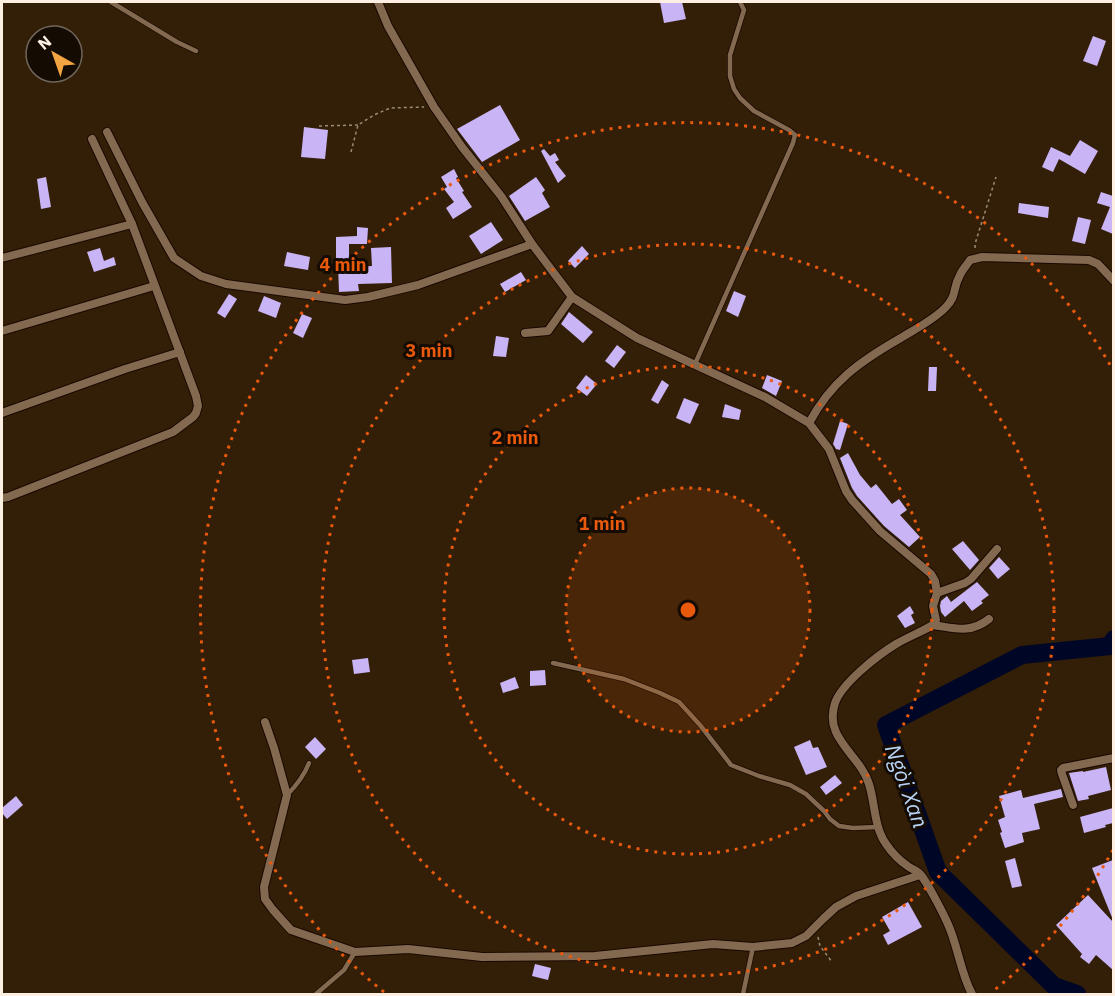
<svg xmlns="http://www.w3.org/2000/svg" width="1115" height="996" font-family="'IBM Plex Sans',sans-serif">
	<rect width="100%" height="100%" fill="#331f07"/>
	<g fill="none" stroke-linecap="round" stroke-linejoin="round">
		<path stroke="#000726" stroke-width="18" d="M1077,994l-23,-8 -116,-114 -52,-147 136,-70 88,-9 4,-7"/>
	</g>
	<g fill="#c9b4f6">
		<path d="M660,2h22l4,17 -22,4z"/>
		<path d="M1093,36l13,5 -9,25 -14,-5z"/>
		<path d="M500,105l20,35 -38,22 -25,-33z"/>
		<path d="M304,127l24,3 -3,29 -24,-2z"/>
		<path d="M1080,140l18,11 -13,23 -26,-15 -6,13 -11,-5 9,-20 19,9z"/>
		<path d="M544,149l6,7 5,-3 4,7 -4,2 11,14 -8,7 -17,-32z"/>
		<path d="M454,169l4,8 -2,1 8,13 -2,1 10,15 -19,12 -7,-11 8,-6 -10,-13 3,-2 -6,-10z"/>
		<path d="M46,177l5,30 -10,2 -4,-30z"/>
		<path d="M536,177l9,13 -3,3 8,14 -25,14 -16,-25z"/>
		<path d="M1101,192l12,4v38l-12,-5 9,-22 -13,-4z"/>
		<path d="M1019,203l30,4 -1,11 -30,-5z"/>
		<path d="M1078,217l13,3 -6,24 -13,-3z"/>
		<path d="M491,222l12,18 -22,14 -12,-18z"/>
		<path d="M357,227l11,1 -1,16h-18v23l23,-1 -1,-18 20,-1 1,36 -34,1 1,7 -20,1 -1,-27h-2v-28l21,-1z"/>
		<path d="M582,246l7,8 -14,14 -7,-7z"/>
		<path d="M100,248l4,13 10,-4 2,8 -22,7 -7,-20z"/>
		<path d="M287,252l23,5 -2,13 -24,-4z"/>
		<path d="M521,272l5,8 -21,12 -5,-8z"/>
		<path d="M734,291l12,5 -8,21 -12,-6z"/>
		<path d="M229,294l8,5 -12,19 -8,-5z"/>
		<path d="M264,296l17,7 -5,15 -18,-7z"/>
		<path d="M569,312l24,20 -10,11 -22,-19z"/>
		<path d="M302,314l10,4 -9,20 -10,-5z"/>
		<path d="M496,336l13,2 -3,19 -13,-1z"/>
		<path d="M617,345l9,7 -12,16 -9,-7z"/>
		<path d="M929,367h8l-1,24h-8z"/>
		<path d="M586,375l11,9 -10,12 -11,-8z"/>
		<path d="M767,375l15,6 -6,15 -14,-8z"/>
		<path d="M662,380l7,5 -11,19 -7,-4z"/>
		<path d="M684,398l15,6 -9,20 -14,-6z"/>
		<path d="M725,404l16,6 -2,10 -17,-3z"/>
		<path d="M840,421l8,3 -8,26 -4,-1 -3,-5z"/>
		<path d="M848,453l12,22 11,13 5,-4 16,20 7,-5 8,11 -7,5 20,22 -11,10 -25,-21 -27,-30 -5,-8 -12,-30z"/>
		<path d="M963,541l16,19 -9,10 -18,-21z"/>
		<path d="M999,557l11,12 -12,10 -9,-11z"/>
		<path d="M977,582l12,13 -8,6 2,2 -11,8 -8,-10 -19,16 -4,-5 -1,-6 1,-5 6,-5 4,6z"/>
		<path d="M910,606l4,7 -3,2 4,8 -10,5 -8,-12z"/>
		<path d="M368,658l2,14 -16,2 -2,-14z"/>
		<path d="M545,670l1,15 -16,1v-15z"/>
		<path d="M515,677l4,11 -16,5 -3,-10z"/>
		<path d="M315,737l11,12 -10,10 -11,-12z"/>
		<path d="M810,740l3,8 5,-1 9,20 -21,8 -12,-28z"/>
		<path d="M1106,767l5,23 -23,6 1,3 -11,2 -9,-28 14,-2v1z"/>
		<path d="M835,775l7,8 -16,12 -6,-8z"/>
		<path d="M1061,789l2,8 -29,7 6,25 -18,4 2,9 -19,6 -5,-15 2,-1 -4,-12 7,-3 -6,-21 22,-6 2,8z"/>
		<path d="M16,796l7,9 -16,14 -5,-6v-5z"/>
		<path d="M1113,808v15l-8,2 1,2 -22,6 -4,-16z"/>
		<path d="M1015,858l7,28 -10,2 -7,-27z"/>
		<path d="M1113,860v60l-21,-52z"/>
		<path d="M1088,895l25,27v48l-17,-15 -7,9 -9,-7 2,-3 -26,-29z"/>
		<path d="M908,902l14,25 -34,18 -5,-10 7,-4 -8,-14z"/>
		<path d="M535,964l16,4 -3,12 -16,-4z"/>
	</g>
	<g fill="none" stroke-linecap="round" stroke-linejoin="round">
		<defs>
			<g id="service">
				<path d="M111,2l66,40 19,9"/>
				<path d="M695,364l98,-221 2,-8 -6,-5 -35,-19 -14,-13 -6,-9 -4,-13v-21l14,-45 -4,-8"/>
				<path d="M553,663l71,16 36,14 19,9 21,23 31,40 28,11 31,9 16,9 18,17 6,8 9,7 14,2 25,-1"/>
				<path d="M287,795c9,-9 17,-19 22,-32"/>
				<path d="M316,994l28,-24 11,-18"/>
				<path d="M743,994l10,-47"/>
			</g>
			<g id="minor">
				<path d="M378,2l10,24 46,81 28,40 39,49 31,48 40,53 65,41 128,59 44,26 20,26 17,42 6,9 28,31 51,43 4,7 2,12 -4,13 3,14 -3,5c-12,7 -25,12 -37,19 -18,11 -54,39 -61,59 -12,36 25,51 34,81 6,19 5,43 17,60 6,9 14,17 23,23 3,2 8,4 11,7 7,8 22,37 27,48 11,23 13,50 25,72"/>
				<path d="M107,132l35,70 32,56 27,18 25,8 119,16 23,-3 50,-12 114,-41"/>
				<path d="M2,258l130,-34"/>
				<path d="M2,331l152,-45"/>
				<path d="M525,333l23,-2 24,-34"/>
				<path d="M2,413l123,-44 55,-17"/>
				<path d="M809,423c22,-41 50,-61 90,-84 16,-10 33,-18 46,-31 13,-13 7,-19 15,-33 2,-5 7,-10 10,-15l12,-3 107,3 9,4 16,17"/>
				<path d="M2,498l6,-1 165,-65 20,-15 3,-4 2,-7 -2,-10 -64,-172 -40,-85"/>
				<path d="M937,593l28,-10 6,-4 26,-30"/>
				<path d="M933,625c22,3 37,9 56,-6"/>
				<path d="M265,722l9,26 13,47 -23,92 1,12 8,11 18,20 64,22 53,-3 74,8 113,-1 118,-12 40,3 39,-4 14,-7 17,-17 13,-12 20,-11 64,-21"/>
				<path d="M1073,805l-11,-31 -1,-4 2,-2 51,-10"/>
			</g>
		</defs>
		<use href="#service" stroke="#1a0800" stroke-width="6"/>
		<use href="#minor" stroke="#1a0800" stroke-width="10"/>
		<g stroke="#9b8a77" stroke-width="1.5" stroke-dasharray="3 3" stroke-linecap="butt">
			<path d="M319,126l39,-1"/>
			<path d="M351,152l7,-27 16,-10 16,-7 34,-1"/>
			<path d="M975,248v-4l21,-67"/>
			<path d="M818,937l2,9 12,16"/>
		</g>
		<use href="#service" stroke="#826950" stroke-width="4.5"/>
		<use href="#minor" stroke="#826950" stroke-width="8"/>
	</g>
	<circle cx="688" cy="610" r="122" fill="#e8590c" fill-opacity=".12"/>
	<g fill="none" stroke="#e8590c" stroke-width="3" stroke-dasharray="3 6">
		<circle cx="688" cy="610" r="122"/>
		<circle cx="688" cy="610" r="244"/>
		<circle cx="688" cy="610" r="366"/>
		<path d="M1113 850A488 488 0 0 1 992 992M384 992A488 488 0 1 1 1113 370"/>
	</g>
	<g text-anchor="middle" stroke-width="6" stroke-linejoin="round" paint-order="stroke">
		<g font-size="22" font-style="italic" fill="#b7d4f7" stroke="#140b03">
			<text transform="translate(907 786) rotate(70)" y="8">Ngòi Xan</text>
		</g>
	</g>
	<circle cx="688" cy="610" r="9" fill="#e8590c" stroke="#140b03" stroke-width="3"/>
	<g font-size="18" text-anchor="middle" font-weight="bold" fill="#e8590c" stroke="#140b03" stroke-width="6" stroke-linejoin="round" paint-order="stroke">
		<text x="343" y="271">4 min</text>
		<text x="429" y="357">3 min</text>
		<text x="515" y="444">2 min</text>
		<text x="602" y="530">1 min</text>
	</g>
	<rect width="1115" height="996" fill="none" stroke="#fdefe1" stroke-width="6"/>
	<g transform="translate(54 54) rotate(320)"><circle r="28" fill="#140b03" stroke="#71665c" stroke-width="1.5"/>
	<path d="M0-4.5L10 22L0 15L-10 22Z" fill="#f3a442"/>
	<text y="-9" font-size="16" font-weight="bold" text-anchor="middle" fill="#fdefe1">N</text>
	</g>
</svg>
